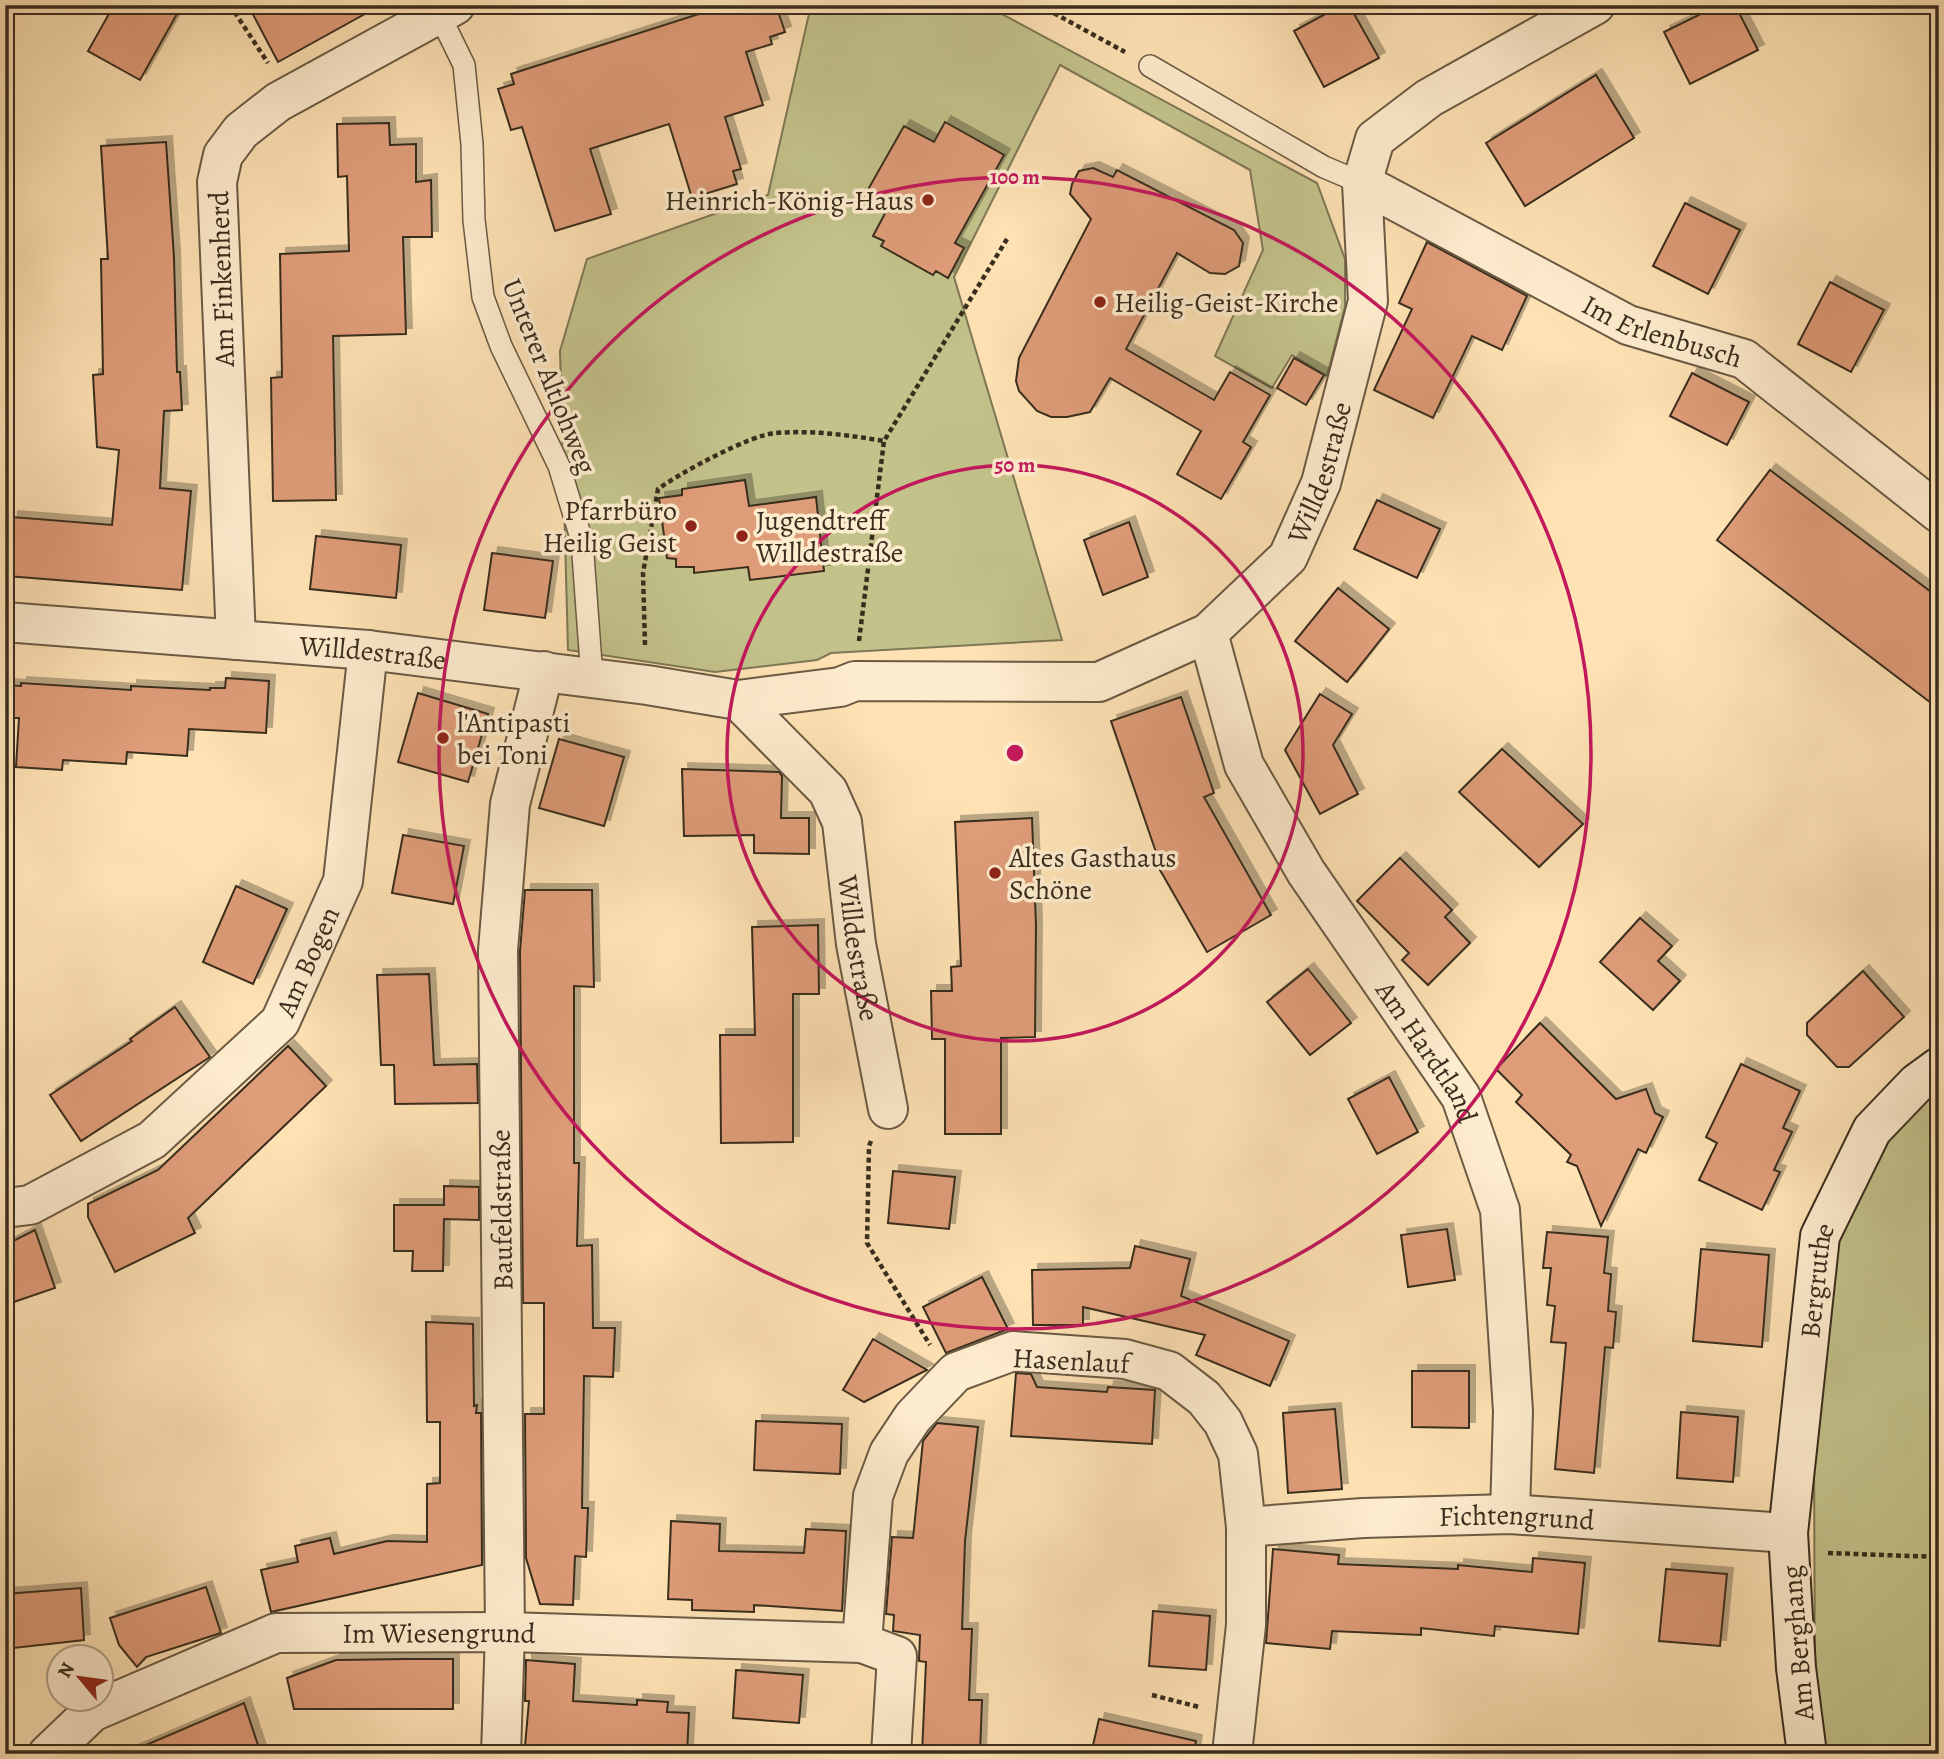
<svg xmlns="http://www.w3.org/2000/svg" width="1944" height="1759" font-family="Alegreya,serif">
	<defs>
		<filter id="shadow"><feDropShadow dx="6" dy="-6" stdDeviation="0" flood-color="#0004"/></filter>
	</defs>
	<rect width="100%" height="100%" fill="#fee2b4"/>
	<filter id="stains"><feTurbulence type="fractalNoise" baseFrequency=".00286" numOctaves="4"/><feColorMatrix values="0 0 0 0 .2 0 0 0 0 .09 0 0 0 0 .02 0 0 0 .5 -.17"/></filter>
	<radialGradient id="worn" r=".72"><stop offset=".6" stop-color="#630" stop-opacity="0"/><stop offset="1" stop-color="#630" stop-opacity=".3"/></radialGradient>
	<g fill="#c3c28b" stroke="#7e7854" stroke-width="2">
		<path d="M811,5h174l332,178 28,76v48l-18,69 -35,-21 -20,33 -57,-32 48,-106 -13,-80 -190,-105 -106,212 108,363 -231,13 -14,7 -102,12 -147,-22 -8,-299 27,-92 181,-64z"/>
		<path d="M1939,1082v672h-115l-9,-51 -1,-248 22,-217 47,-97z"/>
	</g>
	<g fill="#df9c79" stroke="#392d1d" stroke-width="2" filter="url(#shadow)">
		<path d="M114,5h68l-42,75 -52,-29z"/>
		<path d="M248,5h133l-103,57z"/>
		<path d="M727,5h49l9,27 -15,5 2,7 -26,8 17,53 -38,12 16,52 -8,2 4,13 -45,14 -23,-74 -79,25 21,65 -56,17 -33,-104 -11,3 -13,-41 16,-5 -3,-10z"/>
		<path d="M1342,5h7l30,53 -55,29 -30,-56z"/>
		<path d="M1719,5h16l23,45 -68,34 -26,-52z"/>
		<path d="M1596,75l38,63 -109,68 -39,-63z"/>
		<path d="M945,122l59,33 -49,88 9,5 -16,30 -12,-7 -3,4 -52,-29 3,-5 -11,-5 16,-30 -23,-13 38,-67 30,16z"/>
		<path d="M389,123l1,22 26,-1v38l15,-2 1,57h-29l3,97 -73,2 3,164 -63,1 -2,-123 11,-1 -2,-123 69,-3 -2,-75 -9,1 -1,-53z"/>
		<path d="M166,142l8,115 3,115h3l2,38 -18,1 -4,77 31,3 -9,99 -175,-14 5,-59 100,8 7,-75 -22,-3 -4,-72 10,-1 -2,-115h7l-7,-113z"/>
		<path d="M1093,168l20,9 4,-7 117,60 9,13 -4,23 -14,8 -15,-1 -33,-20 -51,96 88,51 16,-28 40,23 -27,47 8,5 -30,52 -44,-25 24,-43 -91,-53 -20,34 -23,5h-16l-14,-6 -18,-20 -3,-10 3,-23 72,-139 -21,-25 2,-10 7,-13z"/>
		<path d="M1685,203l55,27 -32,64 -55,-28z"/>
		<path d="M1427,242l100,54 -25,54 -30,-14 -39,82 -59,-28 38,-81 -13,-6z"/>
		<path d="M1830,282l54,28 -33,62 -53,-28z"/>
		<path d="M1294,358l30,17 -18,30 -29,-17z"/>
		<path d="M1692,373l57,29 -22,43 -57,-29z"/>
		<path d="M1770,470l169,128v111l-222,-169z"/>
		<path d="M745,480l4,26 67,-9 8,74 -74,9 -2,-13 -54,6v-6h-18v-8l-9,-1 -8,-60 23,-3v-6z"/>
		<path d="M1377,500l63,29 -23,49 -63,-29z"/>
		<path d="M1129,522l19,55 -45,18 -19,-55z"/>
		<path d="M316,536l85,9 -5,53 -86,-9z"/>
		<path d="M492,553l61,8 -8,57 -61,-8z"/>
		<path d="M1338,588l51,41 -42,53 -52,-41z"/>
		<path d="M226,678l43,3 -3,52 -77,-4 -2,27 -60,-4 -1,12 -63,-4 -1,10 -46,-3 3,-49h-14v-33l16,1v-3l110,7v-4l79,4v-2h15z"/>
		<path d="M418,693l70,21 -20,68 -70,-20z"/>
		<path d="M1320,694l32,20 -19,31 25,49 -38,20 -35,-64z"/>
		<path d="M1181,697l33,96 -10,4 67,118 -64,37 -51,-89 3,-2 -48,-140z"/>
		<path d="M559,739l65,18 -20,69 -65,-18z"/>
		<path d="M1502,749l81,75 -44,43 -80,-75z"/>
		<path d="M682,769l97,3 3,4 -1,42h28v36l-55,-1v-18l-70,1z"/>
		<path d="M1032,818l4,107 -1,112 -34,1v96h-56v-95h-13l-1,-48h21l-1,-24 10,-1 -6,-144z"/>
		<path d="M403,835l61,11 -11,58 -61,-11z"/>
		<path d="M1400,858l52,52 -7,7 25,26 -42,42 -26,-25 7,-7 -52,-52z"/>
		<path d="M236,886l51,23 -34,75 -50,-22z"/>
		<path d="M525,890h67l2,97 -20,-1v177h5l-2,83 15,-1 1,83h22l-2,49 -29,-1 -2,132h6l-2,49 -11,-1 -2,49 -33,-1 -14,-46 -1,-144h19v-111h-21l-3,-352z"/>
		<path d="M1640,918l32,28 -14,15 22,20 -27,29 -53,-48z"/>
		<path d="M818,925l1,69h-26v148l-72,1 -1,-108h35l-3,-108z"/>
		<path d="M1308,969l43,54 -41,32 -43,-53z"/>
		<path d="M1863,971l41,46 -55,50h-12l-30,-32v-12z"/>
		<path d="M429,974l5,91 43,-1 1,39 -83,1 -1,-39h-13l-4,-90z"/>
		<path d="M175,1007l35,50 -129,84 -31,-46 82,-54 -2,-2z"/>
		<path d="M1540,1023l76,76 30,-10 9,24 8,4 -17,36 -8,-4 -37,77 -24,-60 -10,-4 4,-7 -55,-53 6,-7 -26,-26z"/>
		<path d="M288,1046l38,40 -138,132 7,15 -80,39 -27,-55v-13l70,-34z"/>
		<path d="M1741,1064l59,27 -17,37 9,4 -18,38 6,2 -18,38 -63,-30 18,-37 -11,-6z"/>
		<path d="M1389,1077l29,55 -41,22 -29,-55z"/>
		<path d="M893,1171l62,6 -6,52 -61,-6z"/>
		<path d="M444,1186l35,1v33l-35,-1 -1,52h-31l1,-20h-19v-46h50z"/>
		<path d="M1447,1229l8,51 -47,7 -7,-52z"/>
		<path d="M35,1230l20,58 -50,17v-60z"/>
		<path d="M1547,1232l61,5 -4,36 7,1 -3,37 8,1 -3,36 -8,-1 -11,126 -39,-4 11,-126 -15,-1 4,-36 -8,-1 4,-37h-8z"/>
		<path d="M1135,1246l55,13 -9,37 108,45 -19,45 -74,-31 9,-20 -122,-28v18h-50l-1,-55 98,-2z"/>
		<path d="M1701,1249l68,6 -7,92 -69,-6z"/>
		<path d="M982,1277l26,52 -62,24 -23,-46z"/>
		<path d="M426,1322l47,2 1,82 3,-1 -1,8h5l1,152 -211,47 -10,-42 37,-8 -3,-16 35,-8 4,16 53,-13 40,1v-58l13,-1v-61h-13z"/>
		<path d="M873,1339l54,31 -63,32 -21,-12z"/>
		<path d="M1412,1371h57v57l-57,-1z"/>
		<path d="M1016,1373l15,1 6,13 70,5 1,-5 47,3 -3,54 -141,-8z"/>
		<path d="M1335,1409l7,80 -54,4 -5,-80z"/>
		<path d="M1681,1412l57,5 -5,65 -56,-4z"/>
		<path d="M756,1421l86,3 -2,50 -86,-4z"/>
		<path d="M937,1423l41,4 -13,114 -3,88h10l-3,71h13l-2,54h-58l4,-92 -7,-1 1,-26 -27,-4 1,-16 -8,-1 6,-77 21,1 10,-97z"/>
		<path d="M671,1521l49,3 -1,27 85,2 2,-24 40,2 -4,80 -88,-6v7l-62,-2v-10l-24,-1z"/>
		<path d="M1273,1549l66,6 -1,9 120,5v-4l74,7 1,-14 52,5 -7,71 -83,-8 -1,10 -73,-8v7l-89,-4 -2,18 -64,-6z"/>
		<path d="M1666,1569l61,5 -7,72 -61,-5z"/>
		<path d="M206,1587l15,46 -75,24 -9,10 -18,-22 -9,-27z"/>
		<path d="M81,1588l3,52 -79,9v-55z"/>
		<path d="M1153,1611l57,5 -4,54 -57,-4z"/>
		<path d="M406,1659h47v50h-159l-7,-31 49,-18z"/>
		<path d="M526,1660l49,4 -2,37 64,4v-5l31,2 -1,10 22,1 -2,41h-145v-7l-17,-1 4,-45h-4z"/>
		<path d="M736,1670l67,5 -4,48 -66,-5z"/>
		<path d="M244,1703l17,51h-136z"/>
		<path d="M1099,1719l97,22 -2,13h-103z"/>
	</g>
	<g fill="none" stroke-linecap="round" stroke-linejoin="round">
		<defs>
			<g id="lane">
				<path d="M439,14l25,51 8,79 2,76 9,77 18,49 58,120 23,75 10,137"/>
				<path d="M1150,66l174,101 38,16"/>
			</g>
			<g id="street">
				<path id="s1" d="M1362,183l266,142 116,34 195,154"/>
				<path id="s2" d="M5,622l363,28 279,35 91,15 102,-13 15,-6 244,1 109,-49 80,-76 33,-74 47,-182 -6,-118 13,-44 54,-41 166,-93"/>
				<path id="s3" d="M1208,633l36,132 62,107 155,225 39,113 13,201 -3,103"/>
				<path d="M236,640l-19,-458 6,-27 18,-24 37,-29 177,-97"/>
				<path id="s4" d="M738,700l90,91 14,31 14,122 32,165"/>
				<path id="s5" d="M5,1208l25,-3 122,-65 128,-118 63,-141 25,-231"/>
				<path id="s6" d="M1246,1527l117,-9 147,-4 278,19"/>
				<path id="s7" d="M48,1754l44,-42 184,-79 229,-1 357,11"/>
				<path d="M501,1754l4,-122 -7,-682 12,-146 34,-133"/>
				<path d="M891,1754l6,-98 -35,-13 11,-147 16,-43 24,-36 43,-45 57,-21 112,8 44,12 35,27 19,24 15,32 8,73v98l-14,129"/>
			</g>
			<g id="secondary">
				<path id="s8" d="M1807,1754l-11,-86 -8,-135 32,-297 52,-106 45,-47 22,-16"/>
			</g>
		</defs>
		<use href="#lane" stroke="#6a5a43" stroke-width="24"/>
		<use href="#street" stroke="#6a5a43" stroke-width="42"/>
		<use href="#secondary" stroke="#392d1d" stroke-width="42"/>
		<g stroke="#392d1d" stroke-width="4.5" stroke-dasharray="5 3.5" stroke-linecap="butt">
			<path d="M230,5l38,58"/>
			<path d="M1039,5l86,47"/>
			<path d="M859,641l25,-200"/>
			<path d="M645,645l-2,-72 15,-84c22,-16 92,-54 117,-56 37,-3 73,2 109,8l123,-202"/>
			<path d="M871,1141l-2,5 -2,97 63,102"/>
			<path d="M1828,1553l111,4"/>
			<path d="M1152,1695l47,12"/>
		</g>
		<use href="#lane" stroke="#feecce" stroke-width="21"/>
		<use href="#street" stroke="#feecce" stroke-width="38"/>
		<use href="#secondary" stroke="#feecce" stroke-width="38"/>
	</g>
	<g fill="none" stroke="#c2185b" stroke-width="3.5">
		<circle cx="1015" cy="753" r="288"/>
		<circle cx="1015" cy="753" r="576"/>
	</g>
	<g fill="#8f2418" stroke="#feecce" stroke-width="2.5">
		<circle cx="928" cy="200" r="7"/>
		<circle cx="1100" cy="302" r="7"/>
		<circle cx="691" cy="526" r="7"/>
		<circle cx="742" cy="536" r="7"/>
		<circle cx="443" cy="738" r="7"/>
		<circle cx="995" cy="873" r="7"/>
	</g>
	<g text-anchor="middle" stroke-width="7" stroke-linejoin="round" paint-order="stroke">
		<g font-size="28" fill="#392d1d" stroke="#feecce" text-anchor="start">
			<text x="914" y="210" text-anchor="end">Heinrich-König-Haus</text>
			<text x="1114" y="312">Heilig-Geist-Kirche</text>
			<text x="677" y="520" text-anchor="end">Pfarrbüro<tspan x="677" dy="32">Heilig Geist</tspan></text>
			<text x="756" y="530">Jugendtreff<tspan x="756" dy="32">Willdestraße</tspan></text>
			<text x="457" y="732">l'Antipasti<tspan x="457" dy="32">bei Toni</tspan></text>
			<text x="1009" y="867">Altes Gasthaus<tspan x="1009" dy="32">Schöne</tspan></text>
		</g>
		<g font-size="28" fill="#392d1d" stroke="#feecce">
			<text transform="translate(221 279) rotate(-92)" y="10">Am Finkenherd</text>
			<text dy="10" stroke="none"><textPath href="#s1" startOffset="336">Im Erlenbusch</textPath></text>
			<text transform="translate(550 376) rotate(68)" y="10">Unterer Altlohweg</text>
			<text dy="10" stroke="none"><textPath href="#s2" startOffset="1421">Willdestraße</textPath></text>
			<text dy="10" stroke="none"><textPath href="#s2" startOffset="369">Willdestraße</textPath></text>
			<text dy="10" stroke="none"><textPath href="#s4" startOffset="289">Willdestraße</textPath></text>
			<text dy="10" stroke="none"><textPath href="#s5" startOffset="404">Am Bogen</textPath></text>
			<text dy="10" stroke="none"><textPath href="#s3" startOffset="478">Am Hardtland</textPath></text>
			<text transform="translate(501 1210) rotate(-91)" y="10">Baufeldstraße</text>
			<text dy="10" stroke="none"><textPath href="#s8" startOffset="476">Bergruthe</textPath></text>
			<text transform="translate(1071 1360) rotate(3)" y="10">Hasenlauf</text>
			<text dy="10" stroke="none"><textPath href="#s6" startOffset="271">Fichtengrund</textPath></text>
			<text dy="10" stroke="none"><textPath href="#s7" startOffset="424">Im Wiesengrund</textPath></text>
			<text transform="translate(1797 1643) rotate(-95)" y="10">Am Berghang</text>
		</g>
	</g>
	<circle cx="1015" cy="753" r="10" fill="#c2185b" stroke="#feecce" stroke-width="3.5"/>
	<g font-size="21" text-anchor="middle" font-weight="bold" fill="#c2185b" stroke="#feecce" stroke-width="7" stroke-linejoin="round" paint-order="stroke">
		<text x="1015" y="184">100 m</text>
		<text x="1015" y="472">50 m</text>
	</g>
	<rect width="1944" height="1759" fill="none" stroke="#fee2b4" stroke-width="28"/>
	<rect x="7" y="7" width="1930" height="1745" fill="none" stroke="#392d1d" stroke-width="3.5"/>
	<rect x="14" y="14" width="1916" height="1731" fill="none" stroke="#392d1d" stroke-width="2"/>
	<g transform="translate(80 1678) rotate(299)"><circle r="33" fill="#feecce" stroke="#afa087" stroke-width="2"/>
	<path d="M0-5L12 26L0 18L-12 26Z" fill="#8f2418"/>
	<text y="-10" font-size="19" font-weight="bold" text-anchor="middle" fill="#392d1d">N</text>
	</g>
	<rect width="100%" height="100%" filter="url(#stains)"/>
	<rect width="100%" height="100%" fill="url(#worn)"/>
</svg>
